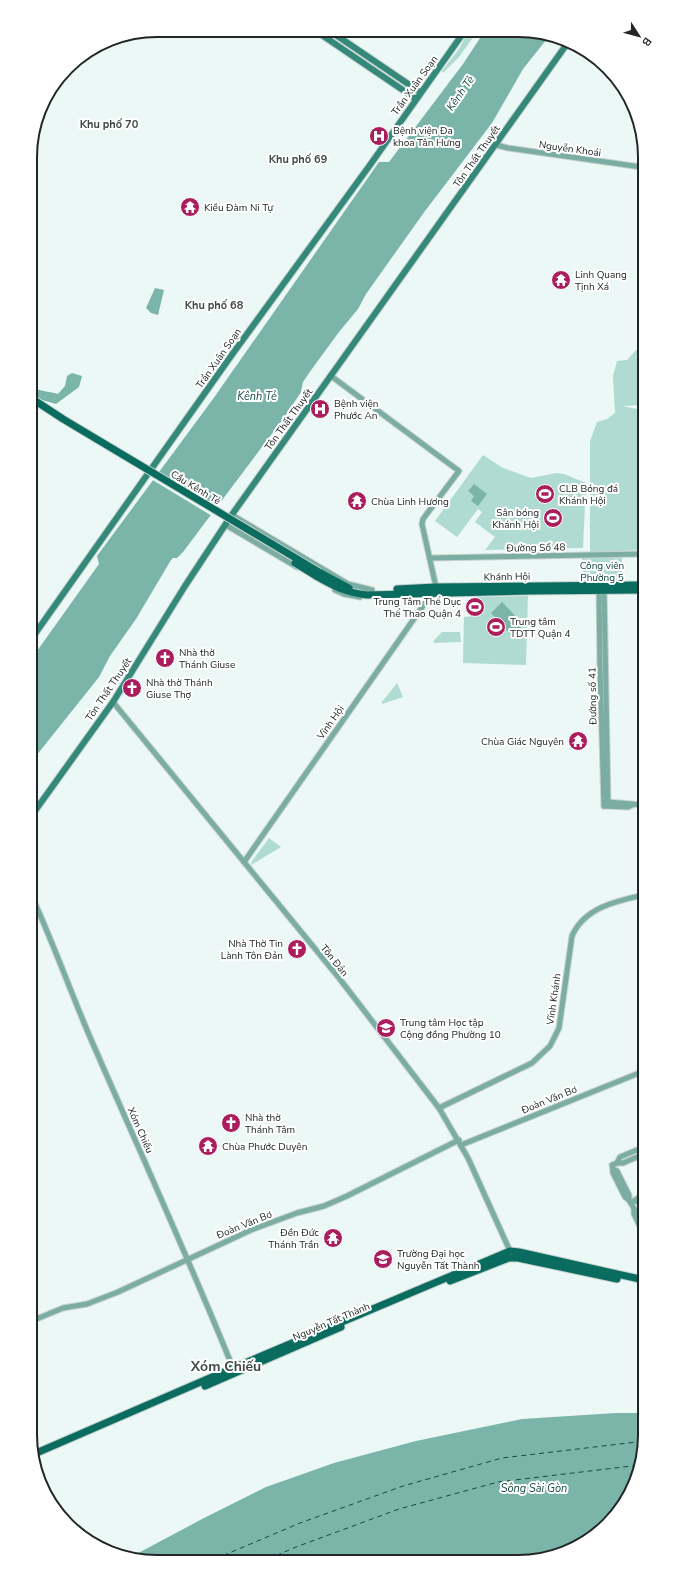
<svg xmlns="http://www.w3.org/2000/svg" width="675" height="1592" font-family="'Nunito Sans',sans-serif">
	<rect width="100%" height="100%" fill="#ebf8f5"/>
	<g fill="#b0dbd2">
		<path d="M468,32h9l-18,25 -16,16 -1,-2 17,-22z"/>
		<path d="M636,350l5,3 1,52 -20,1 15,3 5,-1v142l-52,3v-112l7,-19 10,-3 8,-6 -2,-37 4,-15 10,-1z"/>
		<path d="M483,455l20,13 28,10 26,-5 7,1 22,9 -3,65 -98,2 10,-13 -20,-15 7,-10 -4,-3 -21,28 -22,-16z"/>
		<path d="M622,555v29l-39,1 -1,-28z"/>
		<path d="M528,596l-2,69 -63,-2 1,-46 10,-1v-19z"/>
		<path d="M442,632h18l1,10 -27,1v-3z"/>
		<path d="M397,683l6,14 -21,7v-2z"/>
		<path d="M269,838l12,9 -30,18 1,-4z"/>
	</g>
	<g fill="#7bb5a9">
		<path d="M484,32h58l8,3 -27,34 -31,54 -67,88 -59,83 -8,15 -19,23 -30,41 -6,9 -2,10 -15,23 -103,137 -6,6h-4l-2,2 -35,59 -26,37 -11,21 -67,84v-103l67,-94 -2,-8 116,-157 166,-237h10l74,-98z"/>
		<path d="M155,288l9,2 -6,25 -7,-2 -5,-5z"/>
		<path d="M72,373l10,3 -3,11 -23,17 -14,-4 -11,-8v-7c8,7 17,6 27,9l7,-8 2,-10z"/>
		<path d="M474,484l13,10 -9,12 -7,-5 3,-5 -6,-5z"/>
		<path d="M502,602l22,23 -12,11 -21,-23z"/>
		<path d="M616,1413h29v30l-10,40 -21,35 -26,23 -38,17 -417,2 -4,-2 75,-40 62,-31 68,-24 82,-22 106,-22z"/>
	</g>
	<path fill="#ebf8f5" d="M156,471l27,15 35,22 -6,8 -61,-37z"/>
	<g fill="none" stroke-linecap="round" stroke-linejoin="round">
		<g stroke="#164a41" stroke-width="1" stroke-dasharray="5 4" stroke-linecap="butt">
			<path d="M215,1559l85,-36 103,-37 99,-28 143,-17"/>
			<path d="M268,1559l28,-12 103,-38 99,-27 142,-17"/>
		</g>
		<defs>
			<g id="tertiary">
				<path d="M496,145l12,3 133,19"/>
				<path d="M331,376l128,95 -36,48 -1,5 14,63"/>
				<path d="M232,515l116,69 24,6"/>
				<path d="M226,525l71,42"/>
				<path d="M430,558l212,-4"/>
				<path d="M599,588l1,80 4,138"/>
				<path d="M604,588l4,214"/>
				<path d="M335,590l9,4 16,3"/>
				<path d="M32,623l7,4"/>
				<path d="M113,702l226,276 100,130 29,50 42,93"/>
				<path d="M608,802l35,3"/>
				<path d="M604,806l24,1 4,-2"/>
				<path d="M244,862l188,-269"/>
				<path d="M33,899c22,48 39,97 60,145 47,108 96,215 140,324"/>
				<path d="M439,1108l93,-45 18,-17 9,-18 13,-92c12,-28 44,-35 71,-41"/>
				<path d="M461,1145l183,-74"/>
				<path d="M617,1163l3,-6 24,-10"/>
				<path d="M613,1169l4,2 12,24v5l15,25"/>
				<path d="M629,1200l-4,-3 -12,-24v-4l-1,-4 5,-2h6l21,-9"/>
				<path d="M634,1201l5,1 5,-3"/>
				<path d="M631,1203l13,-9"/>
				<path d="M634,1209v5l10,21"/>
				<path d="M34,1320l29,-12 24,-4 31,-12 133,-62 46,-17 27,-7 23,-10 112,-56"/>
			</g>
			<g id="secondary">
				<path d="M316,31l100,68"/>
				<path d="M330,31l90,61"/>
				<path d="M32,638l199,-282 139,-191 94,-133"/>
				<path d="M32,815l81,-113 72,-116 46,-70 338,-475"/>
			</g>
			<g id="primary">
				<path d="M319,572l30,16"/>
				<path d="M316,576c19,11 29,16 51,19l163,-4 112,-1"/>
				<path d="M397,589l39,-2 206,-2"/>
				<path d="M450,1281l59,-23h9l99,21"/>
				<path d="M205,1386l136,-59"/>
				<path d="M34,1454l199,-86 277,-117 9,1 125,28"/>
			</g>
		</defs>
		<use href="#tertiary" stroke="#c7d2d0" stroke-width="7"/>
		<use href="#secondary" stroke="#c7d2d0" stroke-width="8"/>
		<use href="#primary" stroke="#c7d2d0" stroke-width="9"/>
		<use href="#tertiary" stroke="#7bada2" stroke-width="5"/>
		<use href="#secondary" stroke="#35897b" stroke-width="6"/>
		<use href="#primary" stroke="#0a6c5f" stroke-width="7"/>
		<defs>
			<g id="primary-bridge">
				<path d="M31,398l32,21 256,153"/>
				<path d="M295,563l21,13"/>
			</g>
		</defs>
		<use href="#primary-bridge" stroke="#c7d2d0" stroke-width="9" stroke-linecap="butt"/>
		<use href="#primary-bridge" stroke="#0a6c5f" stroke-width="7"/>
	</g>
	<defs>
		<symbol id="hospital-disc" viewBox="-11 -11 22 22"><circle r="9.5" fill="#ab1e5d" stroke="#fff"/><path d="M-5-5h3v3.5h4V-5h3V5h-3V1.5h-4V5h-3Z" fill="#fff"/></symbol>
		<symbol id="temple-disc" viewBox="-11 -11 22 22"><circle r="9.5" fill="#ab1e5d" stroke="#fff"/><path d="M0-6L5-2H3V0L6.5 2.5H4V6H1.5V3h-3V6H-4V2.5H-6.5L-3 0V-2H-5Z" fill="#fff"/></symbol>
		<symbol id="stadium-disc" viewBox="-11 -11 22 22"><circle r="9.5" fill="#ab1e5d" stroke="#fff"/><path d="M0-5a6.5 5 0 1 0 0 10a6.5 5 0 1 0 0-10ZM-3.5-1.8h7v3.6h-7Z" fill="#fff"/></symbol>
		<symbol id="church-disc" viewBox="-11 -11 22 22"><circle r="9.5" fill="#ab1e5d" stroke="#fff"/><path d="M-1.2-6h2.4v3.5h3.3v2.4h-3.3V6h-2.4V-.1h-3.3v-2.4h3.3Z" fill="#fff"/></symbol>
		<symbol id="university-disc" viewBox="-11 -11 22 22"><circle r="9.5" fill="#ab1e5d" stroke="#fff"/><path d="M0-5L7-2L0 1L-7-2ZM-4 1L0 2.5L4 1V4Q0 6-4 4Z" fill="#fff"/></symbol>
	</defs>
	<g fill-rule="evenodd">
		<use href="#hospital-disc" x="368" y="125" width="22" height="22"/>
		<use href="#temple-disc" x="179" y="196" width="22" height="22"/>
		<use href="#temple-disc" x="550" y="269" width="22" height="22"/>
		<use href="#hospital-disc" x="309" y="398" width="22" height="22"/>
		<use href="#stadium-disc" x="534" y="483" width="22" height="22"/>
		<use href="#temple-disc" x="346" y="490" width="22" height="22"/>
		<use href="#stadium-disc" x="542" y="507" width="22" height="22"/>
		<use href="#stadium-disc" x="464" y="596" width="22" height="22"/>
		<use href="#stadium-disc" x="485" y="616" width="22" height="22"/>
		<use href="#church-disc" x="154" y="647" width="22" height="22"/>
		<use href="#church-disc" x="121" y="677" width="22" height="22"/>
		<use href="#temple-disc" x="567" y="730" width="22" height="22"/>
		<use href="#church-disc" x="286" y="938" width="22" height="22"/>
		<use href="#university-disc" x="375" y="1017" width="22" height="22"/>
		<use href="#church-disc" x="220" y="1112" width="22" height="22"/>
		<use href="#temple-disc" x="197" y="1135" width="22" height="22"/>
		<use href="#temple-disc" x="322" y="1227" width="22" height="22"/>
		<use href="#university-disc" x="372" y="1248" width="22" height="22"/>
	</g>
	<g text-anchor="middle" stroke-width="4" stroke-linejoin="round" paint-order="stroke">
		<g font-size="10" fill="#222726" stroke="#fff">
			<text transform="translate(414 85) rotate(-54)" y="4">Trần Xuân Soạn</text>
			<text transform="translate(570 148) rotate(8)" y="4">Nguyễn Khoái</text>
			<text transform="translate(476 156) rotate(-55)" y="4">Tôn Thất Thuyết</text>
			<text transform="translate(218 358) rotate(-55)" y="4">Trần Xuân Soạn</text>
			<text transform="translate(288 419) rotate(-54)" y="4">Tôn Thất Thuyết</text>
			<text transform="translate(196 487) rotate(31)" y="4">Cầu Kênh Tẻ</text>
			<text transform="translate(536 547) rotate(-1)" y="4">Đường Số 48</text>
			<text transform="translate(507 576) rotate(-1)" y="4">Khánh Hội</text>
			<text transform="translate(108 689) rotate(-56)" y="4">Tôn Thất Thuyết</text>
			<text transform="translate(592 696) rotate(-91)" y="4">Đường số 41</text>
			<text transform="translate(330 722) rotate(-55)" y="4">Vĩnh Hội</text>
			<text transform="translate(335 960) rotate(51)" y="4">Tôn Đản</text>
			<text transform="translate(553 999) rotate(-82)" y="4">Vĩnh Khánh</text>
			<text transform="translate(549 1099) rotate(-22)" y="4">Đoàn Văn Bơ</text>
			<text transform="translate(141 1130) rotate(66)" y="4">Xóm Chiếu</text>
			<text transform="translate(244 1224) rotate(-22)" y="4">Đoàn Văn Bơ</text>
			<text transform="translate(331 1321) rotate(-23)" y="4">Nguyễn Tất Thành</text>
		</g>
		<g font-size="10" fill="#222726" stroke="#fff" text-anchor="start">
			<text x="393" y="134">Bệnh viện Đa<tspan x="393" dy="12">khoa Tân Hưng</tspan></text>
			<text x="204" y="211">Kiều Đàm Ni Tự</text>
			<text x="575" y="278">Linh Quang<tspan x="575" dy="12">Tịnh Xá</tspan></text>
			<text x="334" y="407">Bệnh viện<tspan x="334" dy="12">Phước An</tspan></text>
			<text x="559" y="492">CLB Bóng đá<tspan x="559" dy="12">Khánh Hội</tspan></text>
			<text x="371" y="505">Chùa Linh Hương</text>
			<text x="539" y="516" text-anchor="end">Sân bóng<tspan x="539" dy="12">Khánh Hội</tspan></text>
			<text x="461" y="605" text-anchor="end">Trung Tâm Thể Dục<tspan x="461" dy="12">Thể Thao Quận 4</tspan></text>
			<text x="510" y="625">Trung tâm<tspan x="510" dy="12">TDTT Quận 4</tspan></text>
			<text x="179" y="656">Nhà thờ<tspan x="179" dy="12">Thánh Giuse</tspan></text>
			<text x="146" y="686">Nhà thờ Thánh<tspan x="146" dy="12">Giuse Thợ</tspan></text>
			<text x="564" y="745" text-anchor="end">Chùa Giác Nguyên</text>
			<text x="283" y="947" text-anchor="end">Nhà Thờ Tin<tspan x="283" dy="12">Lành Tôn Đản</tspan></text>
			<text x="400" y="1026">Trung tâm Học tập<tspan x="400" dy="12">Cộng đồng Phường 10</tspan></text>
			<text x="245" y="1121">Nhà thờ<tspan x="245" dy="12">Thánh Tâm</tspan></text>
			<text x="222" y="1150">Chùa Phước Duyên</text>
			<text x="319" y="1236" text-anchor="end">Đền Đức<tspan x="319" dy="12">Thánh Trần</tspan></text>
			<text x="397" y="1257">Trường Đại học<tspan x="397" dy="12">Nguyễn Tất Thành</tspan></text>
		</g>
		<g font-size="10" fill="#073f36" stroke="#fff">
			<text x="602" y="569">Công viên<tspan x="602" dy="12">Phường 5</tspan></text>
		</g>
		<g font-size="11" font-style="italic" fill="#164a41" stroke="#fff">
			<text transform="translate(460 93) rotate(-55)" y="4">Kênh Tẻ</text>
			<text x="257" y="400">Kênh Tẻ</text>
			<text x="534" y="1492">Sông Sài Gòn</text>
		</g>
		<g font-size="11" font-weight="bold" fill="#404a47" stroke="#fff">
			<text x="109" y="128">Khu phố 70</text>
			<text x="298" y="163">Khu phố 69</text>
			<text x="214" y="309">Khu phố 68</text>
		</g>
		<g font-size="14" font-weight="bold" fill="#404a47" stroke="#fff">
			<text x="226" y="1371">Xóm Chiếu</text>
		</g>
	</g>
	<path d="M0 0H675V1592H0ZM157 37H518A120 120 0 0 1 638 157V1435A120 120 0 0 1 518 1555H157A120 120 0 0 1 37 1435V157A120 120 0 0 1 157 37Z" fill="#fff" fill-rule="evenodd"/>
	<path fill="none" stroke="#222726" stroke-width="2" d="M157 37H518A120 120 0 0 1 638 157V1435A120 120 0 0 1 518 1555H157A120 120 0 0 1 37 1435V157A120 120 0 0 1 157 37Z"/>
	<g transform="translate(639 36) rotate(126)" stroke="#ffffff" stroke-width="3" paint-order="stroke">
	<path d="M0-3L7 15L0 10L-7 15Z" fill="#222726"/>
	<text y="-6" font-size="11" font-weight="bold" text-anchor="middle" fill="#222726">B</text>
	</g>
</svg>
